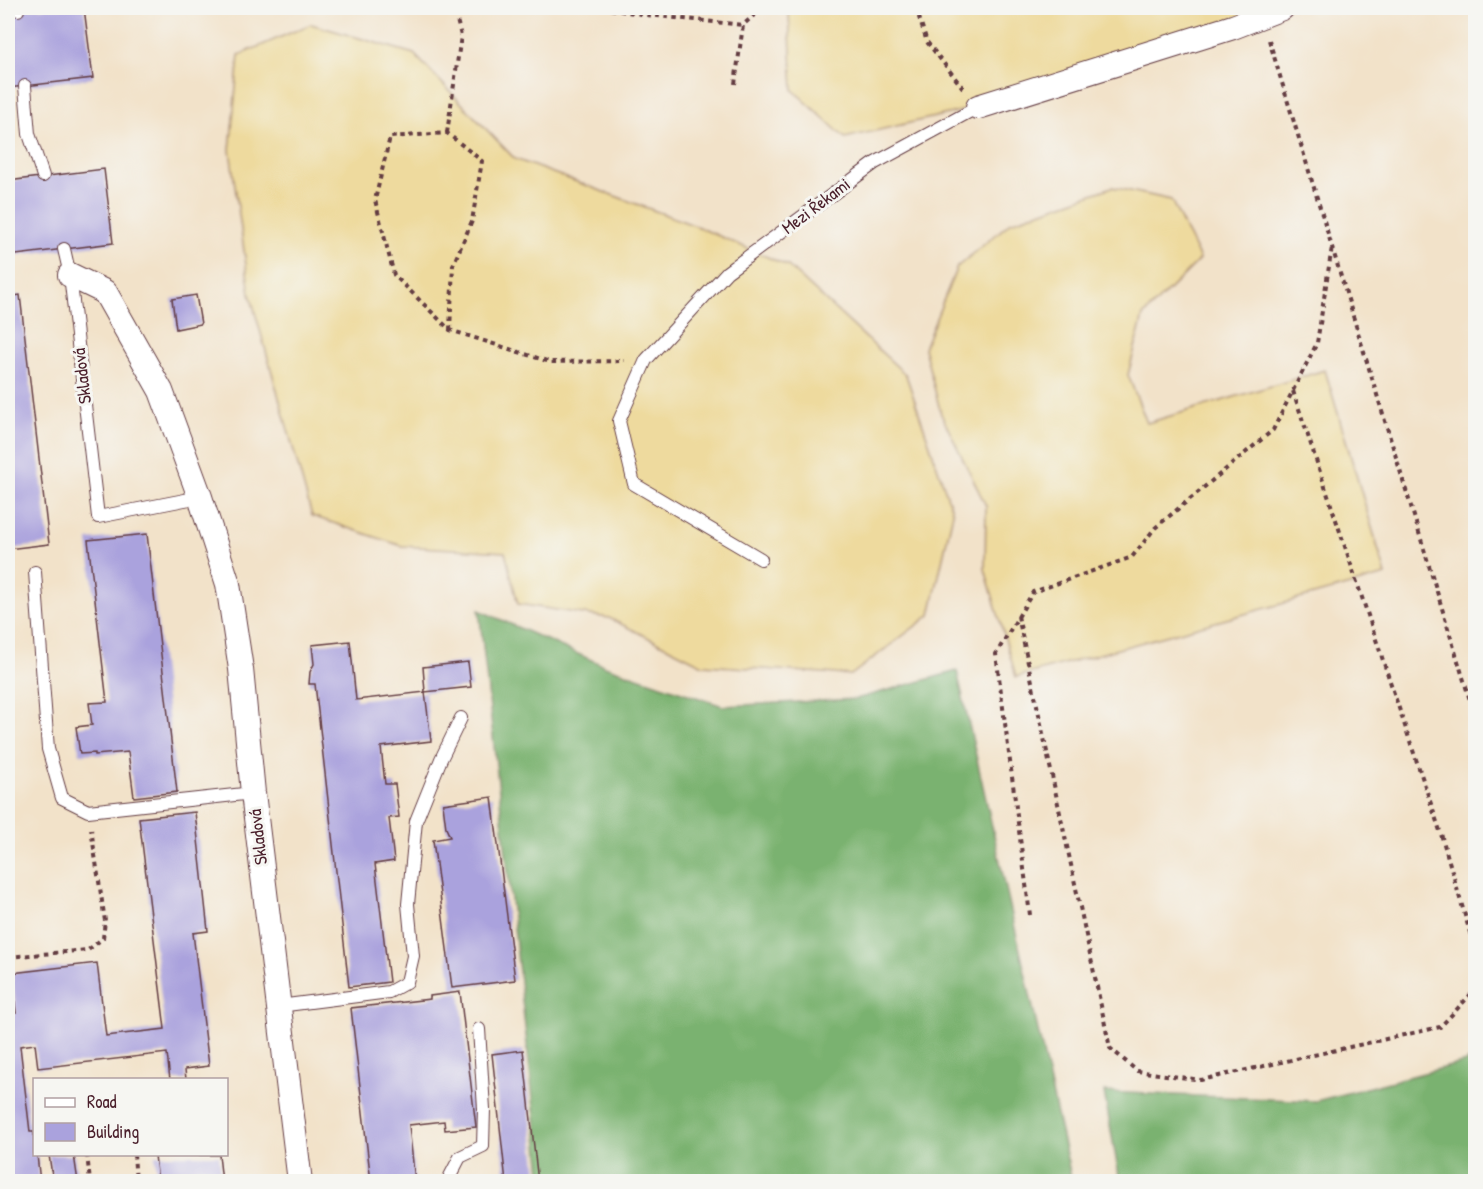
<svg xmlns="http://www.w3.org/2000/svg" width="1483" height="1189" font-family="'Patrick Hand',sans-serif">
	<rect width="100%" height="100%" fill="#f6f6f2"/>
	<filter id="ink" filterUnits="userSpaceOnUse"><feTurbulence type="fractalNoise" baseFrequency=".0167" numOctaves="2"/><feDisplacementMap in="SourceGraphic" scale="12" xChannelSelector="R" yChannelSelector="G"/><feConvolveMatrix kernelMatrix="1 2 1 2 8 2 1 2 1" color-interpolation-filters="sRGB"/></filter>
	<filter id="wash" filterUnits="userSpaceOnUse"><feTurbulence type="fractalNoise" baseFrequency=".008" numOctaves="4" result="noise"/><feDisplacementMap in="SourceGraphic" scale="24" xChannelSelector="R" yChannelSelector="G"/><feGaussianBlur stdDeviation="1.35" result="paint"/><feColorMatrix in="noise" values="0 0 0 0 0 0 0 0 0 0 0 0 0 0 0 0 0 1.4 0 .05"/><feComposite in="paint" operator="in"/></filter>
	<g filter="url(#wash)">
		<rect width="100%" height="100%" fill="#f2e2c9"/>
		<g fill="#7ab26f" stroke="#62684d" stroke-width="1.5">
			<path d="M479,610l126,56 118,40 133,-7 101,-28 115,510h-530z"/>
			<path d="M1475,1056v125h-355l-16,-89 212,9 150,-39z"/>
		</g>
		<g fill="#eeda9e" stroke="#9c7c64" stroke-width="1.5">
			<path d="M796,8h485l-303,99 -133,31 -52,-48 -4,-76z"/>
			<path d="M311,24l103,30 101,105 181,67 92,40 118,109 47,138 -23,102 -79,60 -148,-10 -94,-47 -91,-14 -13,-52 -103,-6 -90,-30 -62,-222 -20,-144 9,-95z"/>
			<path d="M1112,187l59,13 29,59 -57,57 -15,59 19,48 178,-53 61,205 -370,102 -31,-108 1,-63 -45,-92 -17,-66 33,-81 54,-45z"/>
		</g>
		<g id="blocks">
			<g fill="#aaa2dd">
				<path d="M36,8h48l9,70 -85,10v-77z"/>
				<path d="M104,169l9,74 -105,13v-75z"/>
				<path d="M20,295l29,249 -41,5v-252z"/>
				<path d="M196,295l5,29 -25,5 -4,-30z"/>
				<path d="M147,534l30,258 -43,5 -6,-45 -33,3v-2l-15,1 -4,-27 16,-2 -3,-22 18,-1 -19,-162z"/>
				<path d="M350,641l6,59 69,-8 6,49 -50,6 4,37h10l4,33 -10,1 5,43 -19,3 14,118 -40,5 -34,-303h-6l1,-12 4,-8 -2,-19z"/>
				<path d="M468,662l3,25 -46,5 -2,-25z"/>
				<path d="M492,797l23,183 -63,8 -19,-148 17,-3 -4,-9 -3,-24z"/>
				<path d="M195,812l13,119 -15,2 16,133 -24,3 1,11h-16l-3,-27 -129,15 -3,-24 -15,2 10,86h4v23h3l3,27h-32v-168l8,-1 -4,-40 85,-10 9,73 59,-7 -26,-211z"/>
				<path d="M460,992l16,135 -31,3 -1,-9 -35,4 6,57h-44l-20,-174 79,-9v-3z"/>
				<path d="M523,1050l15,132h-32l-14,-128z"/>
				<path d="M49,1155h25l4,27h-25z"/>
				<path d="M155,1155h64l3,27h-64z"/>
			</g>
		</g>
	</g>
	<g filter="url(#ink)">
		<use href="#blocks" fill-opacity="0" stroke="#633c43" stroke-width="1.5"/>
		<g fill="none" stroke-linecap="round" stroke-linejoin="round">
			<defs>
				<g id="lane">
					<path d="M18,8v2"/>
					<path d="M25,86l4,48 14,42"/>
					<path d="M64,249l6,26 28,242 102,-20"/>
					<path d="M761,559l-127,-75 -15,-63 27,-61 81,-88 148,-109 103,-56"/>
					<path d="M35,572l13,177 14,49 26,13 165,-18"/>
					<path d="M279,1006l110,-14 18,-10 6,-26 -5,-52 8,-83 25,-62 20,-41"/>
					<path d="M447,1182l13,-25 23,-11 1,-37 -5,-80"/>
				</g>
				<g id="street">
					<path d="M978,107l255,-80 49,-19"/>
					<path d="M70,275l35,17 56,99 39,106 28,87 13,85 12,124 47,389"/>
				</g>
			</defs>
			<use href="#lane" stroke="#633c43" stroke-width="14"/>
			<use href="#street" stroke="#633c43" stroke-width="26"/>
			<g stroke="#633c43" stroke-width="4" stroke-dasharray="4.5 4.5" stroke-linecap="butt">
				<path d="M602,8l45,7 96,10"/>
				<path d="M916,8l11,34 36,46"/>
				<path d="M1269,40l207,680"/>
				<path d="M735,84l8,-59 19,-17"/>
				<path d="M447,133l14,-97 -7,-28"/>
				<path d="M450,330l3,-65 19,-44 10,-60 -35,-28 -57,4 -15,63 19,75 56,55 100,32 74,-1"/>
				<path d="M1293,391l148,443 35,119"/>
				<path d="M1018,616l92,432 27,23 64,9 239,-53 36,-38"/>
				<path d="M1030,915l-34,-261 37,-62 99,-35 23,-29 118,-98 44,-87 15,-96"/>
				<path d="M8,957l80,-7 15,-12 2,-17 -14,-92"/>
				<path d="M87,1154l3,28"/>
				<path d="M134,1154l2,28"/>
			</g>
			<use href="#lane" stroke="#fff" stroke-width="12"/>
			<use href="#street" stroke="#fff" stroke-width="24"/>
		</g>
	</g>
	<g text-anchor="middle" stroke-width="6" stroke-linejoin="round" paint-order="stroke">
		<g font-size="18" fill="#4a1f2b" stroke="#f6f6f2">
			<text transform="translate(816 206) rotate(-37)" y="6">Mezi Řekami</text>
			<text transform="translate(82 376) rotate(-97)" y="6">Skladová</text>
			<text transform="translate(258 837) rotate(-97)" y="6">Skladová</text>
		</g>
	</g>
	<rect width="1483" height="1189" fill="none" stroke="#f6f6f2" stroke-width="30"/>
	<rect x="33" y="1078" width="195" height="78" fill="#f6f6f2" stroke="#b1a0a2" stroke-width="1.5"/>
	<rect x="45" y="1098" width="30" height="9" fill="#ffffff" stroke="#b1a0a2" stroke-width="1.5"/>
	<text x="87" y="1108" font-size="18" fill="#4a1f2b">Road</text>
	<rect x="45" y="1123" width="30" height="18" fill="#aaa2dd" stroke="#b1a0a2" stroke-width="1.5"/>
	<text x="87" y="1138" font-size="18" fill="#4a1f2b">Building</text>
</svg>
